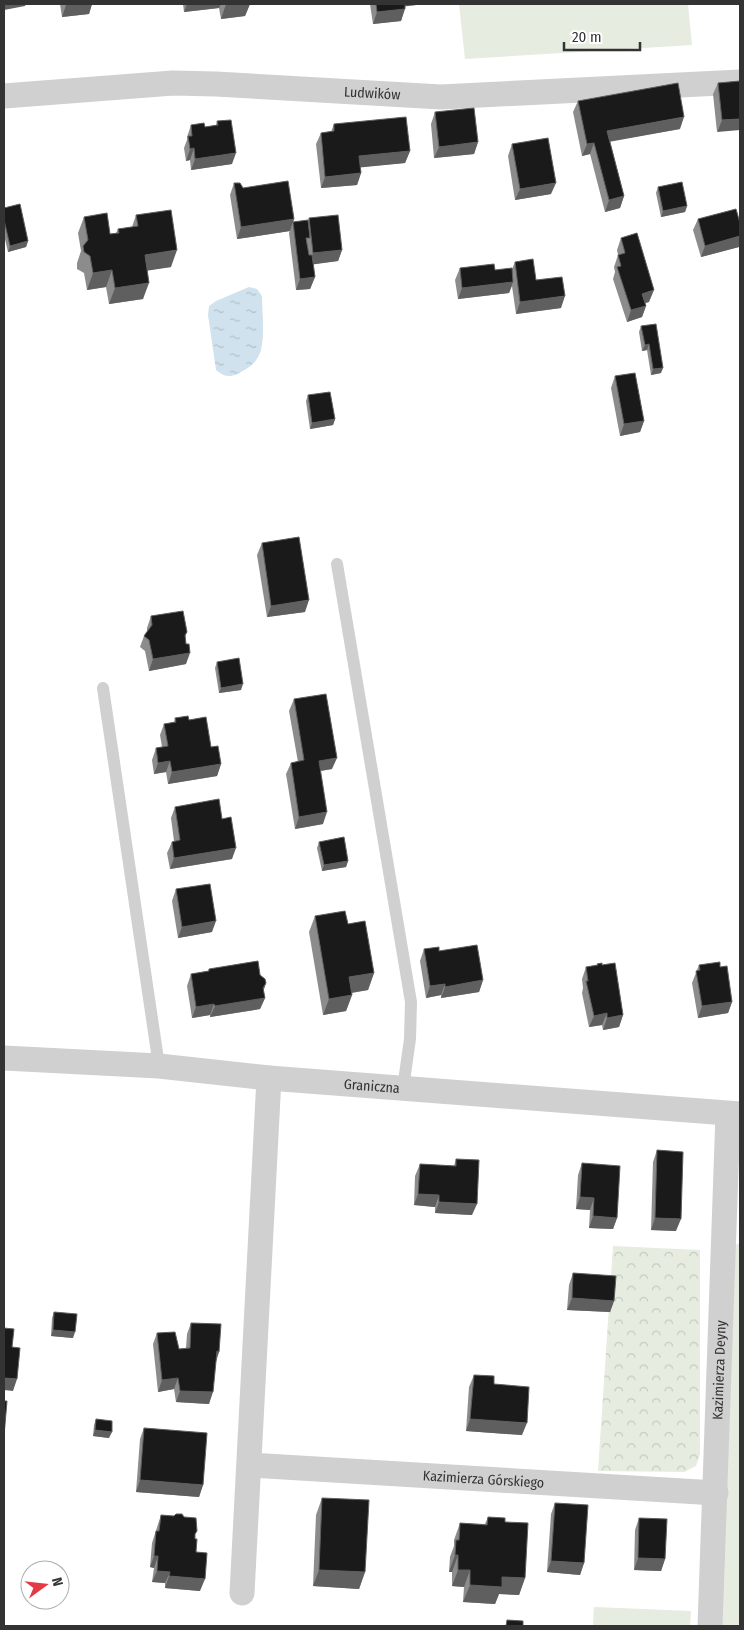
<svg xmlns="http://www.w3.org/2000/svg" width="744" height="1630" font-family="'Fira Sans Condensed',sans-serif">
	<defs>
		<pattern id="forest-crowns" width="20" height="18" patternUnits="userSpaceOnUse" patternTransform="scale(1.25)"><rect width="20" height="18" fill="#e6ecdf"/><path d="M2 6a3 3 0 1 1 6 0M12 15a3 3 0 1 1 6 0" fill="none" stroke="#c6cbc0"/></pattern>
		<pattern id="water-ripples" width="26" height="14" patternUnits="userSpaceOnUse" patternTransform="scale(1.25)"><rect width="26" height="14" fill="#cfe2ee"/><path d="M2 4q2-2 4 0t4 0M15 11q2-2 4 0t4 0" fill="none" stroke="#b2c2cd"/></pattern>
	</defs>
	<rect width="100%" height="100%" fill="#fff"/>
	<g fill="#e6ecdf">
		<path d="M459,4h229l4,41 -227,14z"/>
		<path d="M740,1243v383h-19l12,-380z"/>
		<path d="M594,1607l97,4 -1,15h-97z"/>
	</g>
	<path fill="url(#forest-crowns)" d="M613,1246l87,4v204l-4,12 -12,6 -86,-1z"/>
	<path fill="url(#water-ripples)" d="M249,287l8,2 5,7c0,16 4,48 -4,61 -4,8 -13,13 -21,17 -8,4 -14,2 -21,-4l-8,-55 1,-9 7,-5z"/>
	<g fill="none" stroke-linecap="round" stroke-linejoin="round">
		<g stroke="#d0d0d0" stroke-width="12">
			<path d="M337,564l74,438 -1,37 -7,49"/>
			<path d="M103,688l56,378"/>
		</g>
		<g stroke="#d0d0d0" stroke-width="25">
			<path id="s1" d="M4,96l169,-13 43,1 225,13 299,-15"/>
			<path id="s2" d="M4,1058l155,8 110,12 471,36"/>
			<path id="s3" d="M250,1465l466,28"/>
			<path d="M242,1593l27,-515"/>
			<path id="s4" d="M710,1626l18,-512"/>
		</g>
	</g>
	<g fill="#8c8c8c">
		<path d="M60,4h32l-3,10 -27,3z"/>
		<path d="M183,4h67l-5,12 -24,3 -2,-11 -35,4z"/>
		<path d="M370,4h55l-20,2 -4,15 -28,3z"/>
		<path d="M740,81l-23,51 -4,-38 5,-11z"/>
		<path d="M578,101l102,28 -70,12 14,55 -4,12 -15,4 -15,-58 -8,2 -9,-44z"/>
		<path d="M435,112l43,30 -4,12 -40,4 -3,-34z"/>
		<path d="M217,121l15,43 -41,6 -1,-10 -4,1 -2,-13 3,-8v-3l4,-12 14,2 11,-2z"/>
		<path d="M334,124l76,27 -5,12 -45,4 1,6 -4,12 -36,3 -5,-44 5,-11 10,-1z"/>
		<path d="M512,144l39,50 -36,6 -7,-44z"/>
		<path d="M234,183l9,5 51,31 -4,12 -53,8 -7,-44z"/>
		<path d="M658,187l29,19 -2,6 -24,5 -5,-24z"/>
		<path d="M4,208l24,33 -2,6 -18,5 -4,-17z"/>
		<path d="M136,215l35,52 -24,3 -4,29 -34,5 -3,-17 -19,3 -3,-17 -7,-4v-6l4,-12 -3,-18 6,-16 26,17 6,-1 2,-4 14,-2z"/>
		<path d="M309,218l33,32 -4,11 -25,3 2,13 -5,12 -14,1 -7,-57 4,-11 15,-1z"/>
		<path d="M698,219l41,28 -38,10 -8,-27z"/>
		<path d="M621,238l28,64 -4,1 1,3 -4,11 -15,5 -14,-43 2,-7 -1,-5 4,-12 -1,-5z"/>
		<path d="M515,262l21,18 25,28 -45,6 -4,-28 -3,7 -51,6 -3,-19 5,-12 35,2 17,-1z"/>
		<path d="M641,326l20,47 -10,2 -4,-25 -5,1 -3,-19z"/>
		<path d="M615,376l29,45 -4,11 -20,4 -9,-48z"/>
		<path d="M308,395l27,24 -2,6 -23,4 -4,-28z"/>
		<path d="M262,543l43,69 -38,5 -10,-62z"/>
		<path d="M151,616l36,16 -2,5 1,27 -37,7 -4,-20 -5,-4 4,-11 3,-5v-3z"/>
		<path d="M217,662l24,28 -22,3 -4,-25z"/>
		<path d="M294,699l38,70 -12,2 3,53 -28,5 -9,-55 5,-11 7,-1 -9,-51z"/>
		<path d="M175,718l14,2 22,27 10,17 -4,12 -49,8 -2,-12 -12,2 -2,-14 4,-12 6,-1 -2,-12 4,-11 10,-2z"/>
		<path d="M175,807l47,12 10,40 -62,10 -3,-16 5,-11 2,-1 -3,-23z"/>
		<path d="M319,842l29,19 -2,6 -24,4 -5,-23z"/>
		<path d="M176,889l36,43 -34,6 -6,-37z"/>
		<path d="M315,916l33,8 26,49 -6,17 -16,3v2l-6,16 -23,4 -14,-83z"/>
		<path d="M424,949l15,2 44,29 -4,12 -38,6v-3l-15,3 -6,-37z"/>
		<path d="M597,964l5,1 21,50 -4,12 -16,3 -1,-5 -13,2 -7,-34 1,-5 -1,-9 4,-12 10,-1z"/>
		<path d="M699,965l21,2 12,35 -4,11 -30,5 -6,-35z"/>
		<path d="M209,969l51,6 6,8 -3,8 2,7 -5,11 -50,8v-2l-18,3 -5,-32 4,-12 17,-3z"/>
		<path d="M657,1150l19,81 -25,-1 2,-68z"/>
		<path d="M456,1159l16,56 -37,-2v-6l-21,-2 1,-29 5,-12 34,2z"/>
		<path d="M582,1163l35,55 -4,11 -24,-1 1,-18 -14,-1 2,-34z"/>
		<path d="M573,1273l41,28 -4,11 -43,-2 2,-25z"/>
		<path d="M54,1312l19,26 -22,-2 1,-18z"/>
		<path d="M191,1323l28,29 -3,10 -7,42 -33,-2 -2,-13 -16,3 -5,-48 4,-11 22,16 7,-1 1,-14z"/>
		<path d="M474,1375l20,9 28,51 -56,-4 3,-44z"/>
		<path d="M96,1419l13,19 -16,-2 1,-11z"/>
		<path d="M144,1428l59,57 -4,12 -63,-5 4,-53z"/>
		<path d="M322,1498l43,74 -6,17 -46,-3 3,-71z"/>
		<path d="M555,1503l29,60 -4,12 -33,-3 4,-58z"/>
		<path d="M161,1515l34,24 5,52 -35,-3v-5l-13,-1 2,-14 -4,-1 2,-24z"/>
		<path d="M488,1517l17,5 20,56 -6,17 -20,-1 -4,10 -32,-2 1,-15 -12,-1v-14h-3l1,-15 4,-11v-6l6,-17 25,1z"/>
		<path d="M639,1518l26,41 -4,12 -27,-1 1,-40z"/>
	</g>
	<g fill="#5f5f5f">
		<path d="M4,4h22l-1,2 -21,4z"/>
		<path d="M79,4h13l-3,10 -27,3 4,-12z"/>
		<path d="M187,4h34l-2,4 -35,4z"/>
		<path d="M226,4h24l-5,12 -24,3z"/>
		<path d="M401,4h24l-25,3z"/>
		<path d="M405,9l-4,12 -28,3 4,-12z"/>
		<path d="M684,117l-4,12 -77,14 4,-12z"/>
		<path d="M740,119v11l-23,2 5,-12z"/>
		<path d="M478,142l-4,12 -40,4 5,-11z"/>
		<path d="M594,143l-4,11 -8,2 5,-12z"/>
		<path d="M194,148l-4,12 -4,1 4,-12z"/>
		<path d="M410,151l-5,12 -50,5 4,-12z"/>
		<path d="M236,153l-4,11 -41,6 4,-11z"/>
		<path d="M361,173l-4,12 -36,3 4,-11z"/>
		<path d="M556,183l-5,11 -36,6 5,-11z"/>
		<path d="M624,196l-4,12 -15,4 4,-12z"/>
		<path d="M687,206l-2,6 -24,5 2,-6z"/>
		<path d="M294,219l-4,12 -53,8 4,-12z"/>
		<path d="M740,236v9l-1,2 -38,10 4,-11z"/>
		<path d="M28,241l-2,6 -18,5 2,-6z"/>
		<path d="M177,250l-6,17 -32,5 6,-17z"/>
		<path d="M342,250l-4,11 -29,4 4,-12z"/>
		<path d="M112,270l-6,17 -19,3 6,-17z"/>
		<path d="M315,277l-5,12 -14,1 4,-11z"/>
		<path d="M513,282l-4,11 -51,6 4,-11z"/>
		<path d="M149,283l-6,16 -34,5 6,-16z"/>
		<path d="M654,290l-5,12 -11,3 4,-11z"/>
		<path d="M565,296l-4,12 -45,6 4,-12z"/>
		<path d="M646,306l-4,11 -15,5 4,-12z"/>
		<path d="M649,344l-2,6 -5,1 3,-6z"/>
		<path d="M663,368l-2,5 -10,2 2,-6z"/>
		<path d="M335,419l-2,6 -23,4 2,-6z"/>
		<path d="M644,421l-4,11 -20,4 4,-12z"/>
		<path d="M309,600l-4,12 -38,5 4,-11z"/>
		<path d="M190,653l-4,11 -37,7 4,-12z"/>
		<path d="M243,684l-2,6 -22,3 2,-5z"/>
		<path d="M337,758l-5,11 -18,3 5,-11z"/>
		<path d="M170,761l-4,11 -12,2 4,-11z"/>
		<path d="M221,764l-4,12 -49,8 4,-12z"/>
		<path d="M327,812l-4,12 -28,5 4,-12z"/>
		<path d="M236,848l-4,11 -62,10 4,-11z"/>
		<path d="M348,861l-2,6 -24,4 2,-6z"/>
		<path d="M216,921l-4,11 -34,6 4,-11z"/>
		<path d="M374,973l-6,17 -25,4 6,-17z"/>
		<path d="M483,980l-4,12 -38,6 4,-11z"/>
		<path d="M266,983l-4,12 3,3 -5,11 -50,8 5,-11 48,-18z"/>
		<path d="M445,984l-4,11 -15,3 4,-12z"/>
		<path d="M352,995l-6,16 -23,4 6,-16z"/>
		<path d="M732,1002l-4,11 -30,5 4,-12z"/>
		<path d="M214,1004l-4,11 -18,3 4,-11z"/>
		<path d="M607,1013l-5,12 -13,2 5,-11z"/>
		<path d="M623,1015l-4,12 -16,3 4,-12z"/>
		<path d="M418,1194l21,1 -4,12 -21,-2z"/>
		<path d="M580,1197l14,1 -4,12 -14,-1z"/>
		<path d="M439,1202l38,2 -5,11 -37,-2z"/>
		<path d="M593,1216l24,2 -4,11 -24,-1z"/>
		<path d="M655,1218l26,1 -5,12 -25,-1z"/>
		<path d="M572,1298l42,3 -4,11 -43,-2z"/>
		<path d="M53,1330l22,2 -2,6 -22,-2z"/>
		<path d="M217,1351l2,1 -4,11z"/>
		<path d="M4,1378l13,1 -4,12 -9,-1z"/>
		<path d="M178,1378l-4,11 -16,3 4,-12z"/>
		<path d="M180,1391l33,1 -4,12 -33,-2z"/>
		<path d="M470,1419l57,4 -5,12 -56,-4z"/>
		<path d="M95,1430l17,2 -3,6 -16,-2z"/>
		<path d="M140,1480l63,5 -4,12 -63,-5z"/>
		<path d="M455,1555h3l-6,17h-3z"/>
		<path d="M154,1556h4l-4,12 -4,-1z"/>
		<path d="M638,1558l27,1 -4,12 -27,-1z"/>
		<path d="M551,1561l33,2 -4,12 -33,-3z"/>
		<path d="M319,1570l46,2 -6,17 -46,-3z"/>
		<path d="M458,1570h12l-6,17 -12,-1z"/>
		<path d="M157,1571l13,1 -5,11 -13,-1z"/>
		<path d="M169,1576l36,3 -5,12 -35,-3z"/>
		<path d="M502,1577l23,1 -6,17 -20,-1 -4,10 -32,-2 7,-17z"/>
	</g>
	<g fill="#1a1a1a" stroke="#5f5f5f">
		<path d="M66,4h13l-13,1z"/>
		<path d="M376,4h29v5l-28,3z"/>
		<path d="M740,81v38l-18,1 -4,-37z"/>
		<path d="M678,83l6,34 -77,14 17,65 -15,4 -15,-57 -7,1 -9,-43z"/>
		<path d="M474,108l4,34 -39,5 -4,-35z"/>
		<path d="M406,117l4,34 -51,5 2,17 -36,4 -4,-44 13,-2v-7z"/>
		<path d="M231,120l5,33 -41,6 -1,-11 -4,1 -2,-13h4l-1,-11 13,-2 1,4 13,-2 -1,-4z"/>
		<path d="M548,138l8,45 -36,6 -8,-45z"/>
		<path d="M288,181l6,38 -53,8 -7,-44h6l3,5z"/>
		<path d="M682,182l5,24 -24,5 -5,-24z"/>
		<path d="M20,204l8,37 -18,5 -6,-26v-12z"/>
		<path d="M736,209l4,14v13l-35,10 -7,-27z"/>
		<path d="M171,210l6,40 -32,5 4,28 -34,5 -3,-18 -19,3 -3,-17 -6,-4 -1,-6 5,-6 -4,-23 23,-4 3,21 9,-1 -1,-4 20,-3 -2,-11z"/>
		<path d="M338,215l4,35 -29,3 -4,-35z"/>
		<path d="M308,220l2,18h-4l3,17h3l3,22 -15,2 -7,-57z"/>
		<path d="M637,233l17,57 -12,4 4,12 -15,4 -14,-43 4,-1 -3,-11 7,-2 -4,-15z"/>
		<path d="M533,259l3,21 26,-3 3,19 -45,6 -5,-40z"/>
		<path d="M494,264l1,6 17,-2 1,14 -51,6 -2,-20z"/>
		<path d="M656,324l7,44 -10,1 -4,-25 -4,1 -4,-19z"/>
		<path d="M635,373l9,48 -20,3 -9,-48z"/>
		<path d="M330,392l5,27 -23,4 -4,-28z"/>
		<path d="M299,537l10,63 -38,6 -9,-63z"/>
		<path d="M183,611l4,21 -2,3 1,9h3l1,9 -37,6 -4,-19 -5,-4 8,-11 -1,-9z"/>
		<path d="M239,658l4,26 -22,4 -4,-26z"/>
		<path d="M326,694l11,64 -18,3 8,51 -28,5 -8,-54 13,-3 -10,-61z"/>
		<path d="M188,716l1,4 17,-3 5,30 7,-1 3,18 -49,8 -2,-11 -12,2 -2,-15 12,-2 -4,-22 12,-2 -1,-4z"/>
		<path d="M219,799l3,20 9,-2 5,31 -62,10 -2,-16 8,-2 -5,-33z"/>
		<path d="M344,837l4,24 -24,4 -5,-23z"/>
		<path d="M210,884l6,37 -34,6 -6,-38z"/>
		<path d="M345,911l3,13 17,-3 9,52 -25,4 3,18 -23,4 -14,-83z"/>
		<path d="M477,945l6,35 -38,7v-3l-15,2 -6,-37 15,-2v4z"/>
		<path d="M258,961l2,14 5,4 1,4 -3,5 2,10 -50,8 -1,-2 -18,3 -5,-33 18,-3v-2z"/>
		<path d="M720,962v5l7,-1 5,36 -30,4 -6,-35 4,-1 -1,-5z"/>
		<path d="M602,963v2l13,-2 8,52 -16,3v-5l-13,3 -8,-35h2l-2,-14 12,-2 -1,-1z"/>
		<path d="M657,1150l26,2 -2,67 -26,-1z"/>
		<path d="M456,1159l23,1 -2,44 -38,-2v-7l-21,-1 2,-30 36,2z"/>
		<path d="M582,1163l38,3 -3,52 -24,-2 1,-18 -14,-1z"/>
		<path d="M573,1273l43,3 -2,25 -42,-3z"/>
		<path d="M54,1312l23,2 -2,18 -22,-2z"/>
		<path d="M191,1323l30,1 -2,28 -2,-1 -4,41 -33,-1 -2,-13 -16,2 -5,-47 18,-1 4,17 11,-1z"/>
		<path d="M4,1328l10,1 -2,18 8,1 -3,31 -13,-1z"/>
		<path d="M474,1375l20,1v8l35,3 -2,36 -57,-4z"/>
		<path d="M4,1401h3l-3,35z"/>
		<path d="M96,1419l16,2v11l-17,-2z"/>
		<path d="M144,1428l63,5 -4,52 -63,-5z"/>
		<path d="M322,1498l47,2 -4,72 -46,-2z"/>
		<path d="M555,1503l33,2 -4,58 -33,-2z"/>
		<path d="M176,1514h6l2,3 12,1 1,13 -2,3v5h2l-1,13 11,1 -2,26 -36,-3 1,-4 -13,-1 1,-15h-4l2,-25h3l2,-16 13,1z"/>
		<path d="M488,1517l17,1v4l23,1 -3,55 -23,-1v10l-32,-2v-15h-12v-15h-3l1,-15h3l1,-17 27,2z"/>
		<path d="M639,1518l28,1 -2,40 -27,-1z"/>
		<path d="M507,1620l16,1v5h-17z"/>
	</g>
	<g text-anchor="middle" stroke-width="5" stroke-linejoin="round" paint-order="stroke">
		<g font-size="14" fill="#333" stroke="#fff">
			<text dy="5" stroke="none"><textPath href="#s1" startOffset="369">Ludwików</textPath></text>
			<text dy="5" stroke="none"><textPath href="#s2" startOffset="369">Graniczna</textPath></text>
			<text dy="5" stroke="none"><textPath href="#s4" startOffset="256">Kazimierza Deyny</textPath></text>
			<text dy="5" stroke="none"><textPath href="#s3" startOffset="234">Kazimierza Górskiego</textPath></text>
		</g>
	</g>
	<rect width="744" height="1630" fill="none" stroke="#333333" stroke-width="10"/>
	<g transform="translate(45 1585) rotate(75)"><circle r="24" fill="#ffffff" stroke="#adadad"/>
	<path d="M0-4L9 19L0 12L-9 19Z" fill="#e63946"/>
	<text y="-8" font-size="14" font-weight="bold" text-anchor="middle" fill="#333333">N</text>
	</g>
	<path d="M564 42v8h76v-8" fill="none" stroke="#333333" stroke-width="2.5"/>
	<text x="572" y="42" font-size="15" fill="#333333" stroke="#ffffff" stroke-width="4" paint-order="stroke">20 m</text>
</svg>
